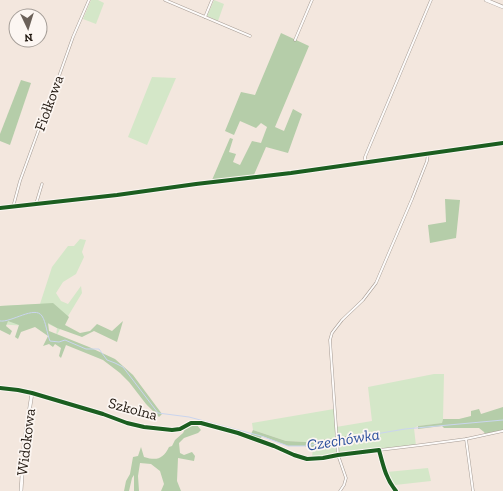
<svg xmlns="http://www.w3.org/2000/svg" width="503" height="491" font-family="'Zilla Slab',serif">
	<rect width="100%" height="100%" fill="#f3e7de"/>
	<g fill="#d4e7c8">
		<path d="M91,0h7l6,3 -8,21 -13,-5z"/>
		<path d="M214,0l10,4 -6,17 -11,-5z"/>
		<path d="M152,77l24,1 -29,67 -19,-8z"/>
		<path d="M80,239l6,1 -4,12 2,5 -8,17 -13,8 -7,11 5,8 7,3 13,-18 1,7 -26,43 1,-8 -22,-10 -1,8 -23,-1 -11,-1v-18l40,-2 12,-37 16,-21h6z"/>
		<path d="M434,374h10l-1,45 -1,4 -24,3 -4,2 2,18 -38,3 -66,9 1,-11 62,-9v-6l-69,10 -20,-1 -33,-11 -1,-7 82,-14 2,18 36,-6 -4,-34z"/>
		<path d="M428,468l3,13 -36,4 -8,-13z"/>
	</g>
	<g fill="#b5cda9">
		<path d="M281,33l28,13 -34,81 9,4 9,-22 9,5 -14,39 -22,-6 -13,30 -41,3 18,-42 3,1 -4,13 7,2 -3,8 7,3 12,-24 9,2 6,-16 -6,-4 -5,5 -16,-7 -6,14 -9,-4 16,-39 14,3z"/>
		<path d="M21,80l10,3 -21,62 -10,-4v-7z"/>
		<path d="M445,199l15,1 -4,38 -26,5 -2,-18 18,-3z"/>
		<path d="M53,303l16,14 -4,8 15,8 10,-2 7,-7 15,7 11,-10 -6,21 -23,-11 -12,6 -25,-9 -9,-5 1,8 40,16 26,12 18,16 29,39 -3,3 -13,-13 -17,-22 -9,-9 -17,-13 -37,-15 -5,13 -2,-2 2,-8 -6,-4 -2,3 -4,-3 -6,2 5,-10 -13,-9 -14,5 -3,7 -3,-2 4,-12 -11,-4 -2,5 6,5 -2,4 -10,-5v-24z"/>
		<path d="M503,407v23l-18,4 -1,-2 -5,-4h-35l-2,-2 -24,3v-3l24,-3 1,-4h16l12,-3v-5l8,-2 2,5z"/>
		<path d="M191,424h5l5,6 -3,3 -14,5 -5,5 1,10 4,2 8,-3 3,4 -1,5 -16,-3 -1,23 4,10h-20l3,-7 -4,-13 -9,-7 -11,-1 -2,13 1,15h-5v-16l-2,3 -3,13h-5l2,-10 4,-7 3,-17 5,-1 3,-9 3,10c13,4 19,2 25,-10l3,-1 3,-6 8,-7 3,-6z"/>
		<path d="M253,430l33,11 20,1 69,-10 1,6 -63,9h-6l-2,-1h-17l-26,-10 -2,4 -10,-4z"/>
	</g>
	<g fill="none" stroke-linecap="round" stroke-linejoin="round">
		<path stroke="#cad5ee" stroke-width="1" d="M0,321c11,2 35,-16 42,-5 4,6 5,18 8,25l9,1 6,-2 21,9h13l8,11 8,3 8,4 35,46 31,4 72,19 27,10h17l100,-17 98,-9"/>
		<defs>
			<g id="street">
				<path d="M165,0l85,36"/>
				<path d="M205,17l7,-17"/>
				<path d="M295,40l17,-40"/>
				<path d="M365,163v-6l66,-157"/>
				<path d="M36,204l6,-20"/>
				<path d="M13,207l7,-26 34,-93 4,-9 15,-42 16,-37"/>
				<path d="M0,208l117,-13 79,-11 95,-11 212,-30"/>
				<path d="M32,393l71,21 24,9 17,4 28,3 8,-1 11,-6h10l37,10 36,13 20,9 13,4 16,-1 15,-3 83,-10 45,-6 37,-8"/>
				<path d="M466,439l7,52"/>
				<path d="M379,450c4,15 7,29 17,41"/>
				<path d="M340,491l4,-6 2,-7 -8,-23 -8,-115 2,-7 3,-4 7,-9 21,-20 13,-17 36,-84 15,-38 1,-8"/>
			</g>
			<g id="secondary">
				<path d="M486,0l17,7"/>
				<path d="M0,388l18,2 14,3 -8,52 -3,46"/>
			</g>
		</defs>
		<use href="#street" stroke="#a69c94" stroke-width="3"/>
		<use href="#secondary" stroke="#a69c94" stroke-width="4"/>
		<use href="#street" stroke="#fdfbfa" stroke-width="2"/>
		<use href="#secondary" stroke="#fdfbfa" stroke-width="3"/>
		<defs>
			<g id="cycleway">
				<path d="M0,208l117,-13 79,-11 95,-11 212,-30"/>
				<path d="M0,388l18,2 14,3 71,21 24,9 17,4 28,3 8,-1 11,-6h10l37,10 36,13 20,9 13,4 16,-1 15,-3 41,-5c4,15 7,29 17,41"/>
			</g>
		</defs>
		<use href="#cycleway" stroke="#fcf6f2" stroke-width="6"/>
		<use href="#cycleway" stroke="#1b5e20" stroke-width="4"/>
	</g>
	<g text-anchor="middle" stroke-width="3.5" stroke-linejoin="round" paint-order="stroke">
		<g font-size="15" fill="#221911" stroke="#fcf6f2">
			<text transform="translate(49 103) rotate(-70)" y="5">Fiołkowa</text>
			<text transform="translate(133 409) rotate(15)" y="5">Szkolna</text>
			<text transform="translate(26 442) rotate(-83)" y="5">Widokowa</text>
		</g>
		<g font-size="16" font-style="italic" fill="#2c509d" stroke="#fcf6f2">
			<text transform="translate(343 439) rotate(-9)" y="6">Czechówka</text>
		</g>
	</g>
	<g transform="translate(28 28) rotate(176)"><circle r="19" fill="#fcf6f2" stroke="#a59e98"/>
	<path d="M0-3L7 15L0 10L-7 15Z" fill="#6b6159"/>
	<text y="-6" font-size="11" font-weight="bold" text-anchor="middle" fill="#221911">N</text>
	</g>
</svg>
